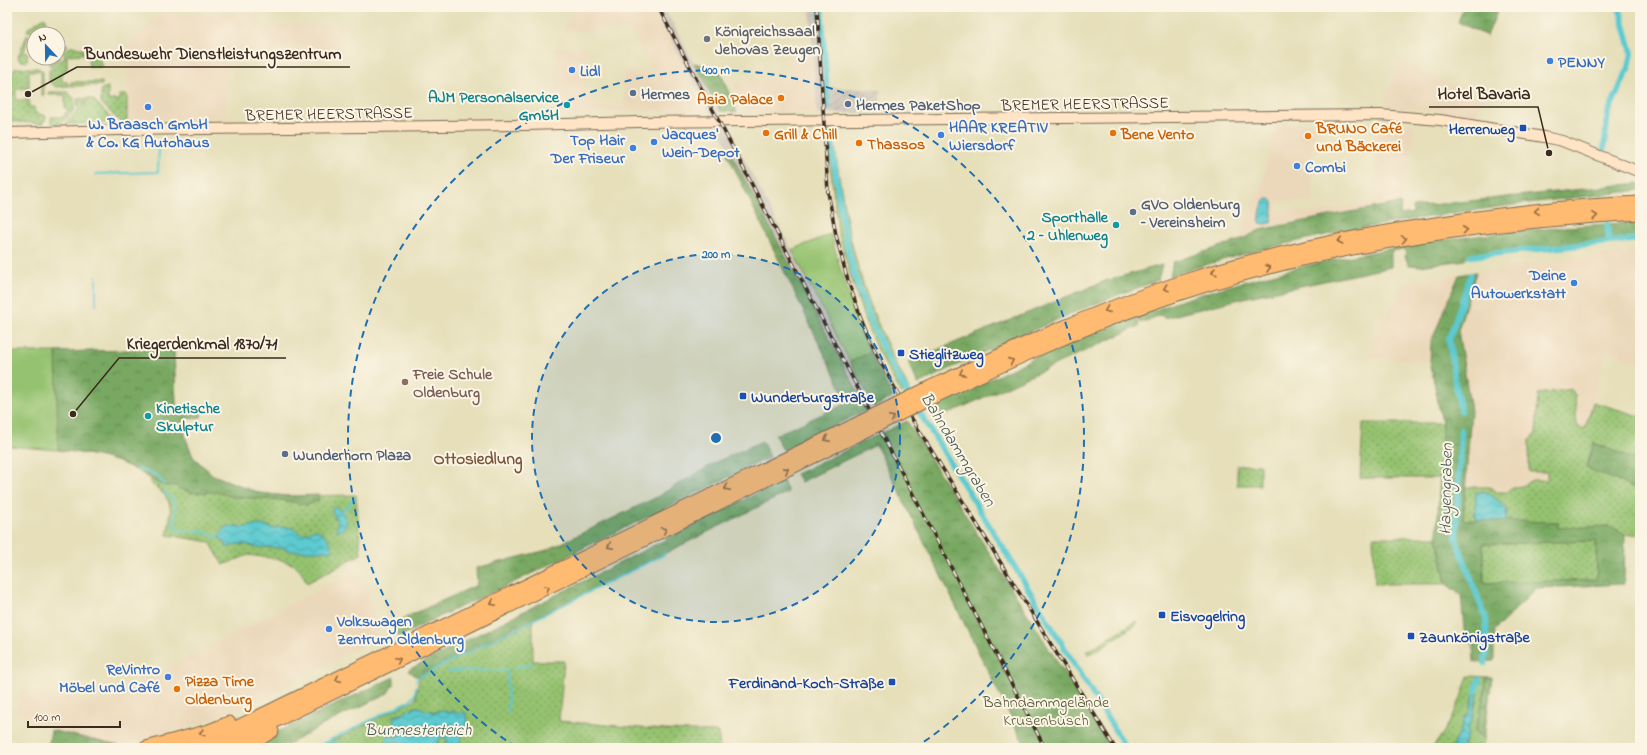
<svg xmlns="http://www.w3.org/2000/svg" width="1647" height="755" font-family="'Indie Flower',sans-serif">
	<defs>
		<pattern id="industrial-furrows" width="10" height="10" patternUnits="userSpaceOnUse"><rect width="10" height="10" fill="#cbc3b8"/><path d="M-1 1l2-2M0 10L10 0M9 11l2-2" fill="none" stroke="#a69f95"/></pattern>
		<pattern id="grass-dots" width="8" height="8" patternUnits="userSpaceOnUse"><rect width="8" height="8" fill="#95c270"/><path d="M2 2h.1M6 6h.1" fill="none" stroke="#7b9e5b" stroke-width="1.8" stroke-linecap="round"/></pattern>
		<pattern id="forest-crowns" width="20" height="18" patternUnits="userSpaceOnUse"><rect width="20" height="18" fill="#78a862"/><path d="M2 6a3 3 0 1 1 6 0M12 15a3 3 0 1 1 6 0" fill="none" stroke="#648950"/></pattern>
		<pattern id="water-waves" width="16" height="10" patternUnits="userSpaceOnUse"><rect width="16" height="10" fill="#5ccad0"/><path d="M0 5q4-4 8 0t8 0" fill="none" stroke="#4da4a8"/></pattern>
	</defs>
	<rect width="100%" height="100%" fill="#fcf5e5"/>
	<filter id="ink" filterUnits="userSpaceOnUse"><feTurbulence type="fractalNoise" baseFrequency=".025" numOctaves="2"/><feDisplacementMap in="SourceGraphic" scale="8" xChannelSelector="R" yChannelSelector="G"/><feConvolveMatrix kernelMatrix="1 2 1 2 8 2 1 2 1" color-interpolation-filters="sRGB"/></filter>
	<filter id="wash" filterUnits="userSpaceOnUse"><feTurbulence type="fractalNoise" baseFrequency=".012" numOctaves="4" result="noise"/><feDisplacementMap in="SourceGraphic" scale="16" xChannelSelector="R" yChannelSelector="G"/><feGaussianBlur stdDeviation="0.9" result="paint"/><feColorMatrix in="noise" values="0 0 0 0 0 0 0 0 0 0 0 0 0 0 0 0 0 1.4 0 .05"/><feComposite in="paint" operator="in"/></filter>
	<g filter="url(#wash)">
		<rect width="100%" height="100%" fill="#e6dfba"/>
		<g fill="#ebd8ba" fill-rule="evenodd">
			<path d="M573,7h80l55,104h-103l-21,4 -31,1 -1,-16h4v-52l8,-17zM623,29l8,1 26,50 -4,2 -7,-13 -9,3h-13v34h-31l-1,-11 -6,-2v-46l-28,1 7,-16z"/>
			<path d="M260,13v12l83,-1v28h-117l1,71 -99,1 -2,-79 19,-18 16,-13z"/>
			<path d="M812,49l5,64 -33,-2 -16,3h-19l-17,-33 14,3 1,-4 42,-1v-29z"/>
			<path d="M1399,61l83,37 -7,19 -36,-6 -56,-4z"/>
			<path d="M1276,123h101l34,2 4,3v6l-14,69 -62,11 -79,16 -22,11 19,-48 3,-1zM1317,124h26v5h15v-4h19v15h-3l-1,17 4,1 -1,43 -60,11 -38,-2v-8l35,-1 -1,-57 3,-1v-5h3z"/>
			<path d="M1640,250v113l-34,-13 -18,69 -4,10 -7,-3 -2,-31 -37,-1 -2,39 -6,39h17v8h-15l-10,6 -8,1 -7,5h-11l-6,-5h-25l6,-76 -13,-81 18,-58 102,-15z"/>
			<path d="M1459,275l-28,67 -1,19 -59,-4 3,-19 31,-56z"/>
			<path d="M349,574h11l3,6 16,58 -127,64 -54,23 -79,21 -68,-16v-6l-20,-3 1,-5 -17,-3 5,-24 65,12h12l10,-2z"/>
		</g>
		<path fill="url(#industrial-furrows)" d="M828,87l52,3v23h-50z"/>
		<g fill="#cbc3b8">
			<path d="M654,7h10l210,400 -7,3z"/>
			<path d="M810,7h14l6,106h-13z"/>
		</g>
		<g fill="url(#grass-dots)" stroke="#687647" fill-rule="evenodd">
			<path d="M43,18h3v16l-19,-3 1,-3z"/>
			<path d="M27,35h2l-5,17 4,1 -1,8 -2,1 -6,-2 -1,-3z"/>
			<path d="M58,41l10,4 -7,7 -3,8 -7,5h-2v-7h9z"/>
			<path d="M72,46l11,3 1,5 -17,1v15l-5,1v11h5l3,4 -14,1 -7,-6v-11l16,-13 -2,-5z"/>
			<path d="M88,56h10l4,9 -1,2h-12z"/>
			<path d="M15,68h23l5,3 1,24h-3v-24h-12v17l-13,1v11h13v7h5l1,6 11,3 -1,5 -3,3 -35,-3v-30z"/>
			<path d="M71,82h31v3l-31,1z"/>
			<path d="M108,87v13h11v-5h8v29h-4l-5,-6 -1,1 -16,-16v-14z"/>
			<path d="M49,92h18l7,6v12l-4,5 -3,-3v-3l-2,-1v-13h-16z"/>
			<path d="M90,98l-13,10v-9z"/>
			<path d="M92,98l22,23 -1,2 -45,1 -2,-1 14,-15z"/>
			<path d="M65,112l4,4 -9,8h-7l-2,-3v-4h14z"/>
			<path d="M826,130l7,1c6,48 13,96 27,143 12,40 30,79 49,115l-8,4 -24,-43 -12,-29 -14,-43 -13,-46z"/>
			<path d="M174,349l2,58 26,1 -1,9 -19,2 4,20 7,18 20,18 46,18 27,3 70,-1 5,59 -54,29 -6,-12 -6,-6 -17,-6 -30,-4 -25,10 -13,-23 -43,-7c5,-27 8,-35 -17,-52l1,-5c-7,-4 -14,-9 -22,-12 -22,-10 -47,-13 -71,-16l-2,-98z"/>
			<path d="M1571,389l4,6 2,31 7,3 4,-10 5,-17 47,14v46l-46,-19 -8,24 54,23v44l-15,1 -15,-9 -53,3 1,-7 -52,-1 1,-11 -20,-18h-11l-1,21 2,7h-14l2,-33h25l6,5h11l7,-5 8,-1 10,-6h15v-8h-18v-32l7,-7 2,-39z"/>
			<path d="M1363,423h79l-2,55h-80z"/>
			<rect x="1237" y="465" width="23" height="20"/>
			<path d="M1373,537h64l9,47h-71z"/>
			<path d="M1596,541l1,39 -113,3 -1,-39z"/>
			<path d="M533,621v40h31l-5,60 106,9 53,2 2,16h-263l5,-11 1,-25 -3,3 -7,-4 -4,2 -5,-2 -8,1 -5,-1 -5,1 -2,-3 -10,-2v2l-11,5 -6,1 -1,8 4,11 -4,3 -8,-2 -1,5 -6,8h-63l98,-49 1,-12 3,-10z"/>
			<path d="M1136,621l2,1 -4,4 -40,26 -6,2 -2,-2z"/>
			<path d="M1468,676l24,1 -9,71h-4l1,-3 -10,1v2h-8l6,-14v-8l8,-22 3,-20 -3,2 -7,28 -4,3 -6,18 -8,13h-19c19,-24 27,-42 36,-72zM1486,678h6l-11,59z"/>
			<path d="M444,737l3,2 1,3 -6,3h-3l-2,-4z"/>
			<path d="M395,740l3,1 4,3 20,4h-33l1,-6z"/>
		</g>
		<g fill="url(#forest-crowns)" stroke="#5a6940" fill-rule="evenodd">
			<path d="M1464,7h35l-12,29 -29,-14z"/>
			<path d="M694,63l25,6 18,43 -17,-1z"/>
			<path d="M727,146l140,264 -84,40 -8,-15 73,-32 -124,-256z"/>
			<path d="M1639,183l1,7c-42,6 -85,9 -127,15 -115,15 -232,34 -343,71l3,-14 65,-21 22,-11 79,-16 62,-11 -1,12 13,-2v-6z"/>
			<path d="M1640,222v16l-171,16 -4,6 -46,6 -10,-1 -4,-8 1,-8 -15,2v16l-143,30 -84,21 -3,-3 -21,8 -2,-6c35,-15 72,-26 109,-36 127,-36 261,-52 393,-59z"/>
			<path d="M1162,265l-4,15 -76,29 -83,36 -81,39 -10,-22 197,-81z"/>
			<path d="M1476,272l-18,58 13,81 -8,109 96,2 -2,6 53,-2 15,9 -1,49 -87,4 -43,43v30l-20,1 -1,-18 -8,-3 -4,-46 -15,-11 -9,-47 5,-114 -12,-62 1,-19 28,-67zM1596,541l1,39 -113,3 -1,-39z"/>
			<path d="M1136,318l3,8 -200,92 -5,-11 112,-55z"/>
			<path d="M174,349l2,58 26,1 -1,9 -19,2 4,20 7,18 20,18 46,18 27,3 33,-1 -1,6 -11,4 -26,-5 -48,-3 -16,-5 -25,1 -12,-4 -5,-4c-12,5 -27,-9 -39,-15 -23,-13 -51,-17 -78,-20l-2,-98z"/>
			<path d="M870,352l23,45 -19,10 -24,-45z"/>
			<path d="M907,421l204,327h-85l-150,-303 -75,37 -5,-8z"/>
			<path d="M762,441l8,16 -264,129 -63,29 -44,22 -8,-13 86,-39 -1,-17 71,-18 106,-51 63,-37z"/>
			<path d="M1594,443l46,19v28l-54,-22z"/>
			<path d="M783,480l5,12 -371,185 -9,-7z"/>
			<path d="M394,677v6l-6,10 -71,35 -34,20h-30l22,-15z"/>
			<path d="M1486,678h6l-10,60 -7,-6 10,-43z"/>
			<path d="M51,730l68,16 -7,2h-64z"/>
		</g>
		<g fill="#95c270" stroke="#687647">
			<path d="M831,234c10,41 23,79 39,118l-20,10 -58,-112z"/>
			<path d="M7,352h49l2,98 -51,-4z"/>
		</g>
		<g fill="url(#water-waves)" stroke="#4c7a77" fill-rule="evenodd">
			<path d="M1267,199c2,0 5,0 6,3 1,3 -1,17 -2,21l-6,1 -5,-1c-1,-7 1,-20 7,-24z"/>
			<path d="M1476,492h11l14,11 6,7 -1,11 -29,-1 -2,-7z"/>
			<path d="M336,507l6,5 5,10c-2,6 -5,9 -11,9l2,-8 -6,-12 1,-3z"/>
			<path d="M236,525c7,5 15,0 23,0 6,0 11,3 16,4l2,-2 16,1c8,9 12,6 22,1 10,5 16,10 17,22h-42l-6,-3 -32,-1 -1,-2 -15,-1 -6,3h-4l-2,-6 -6,-4 8,-11 7,1z"/>
			<path d="M1479,683l-1,11 -7,28 -3,4v8l-6,14h-11l8,-13 5,-16 5,-5 7,-28z"/>
			<path d="M414,707l9,1 3,4 4,-3 2,3h4l6,-2 7,3 4,-2 6,3 4,-2 3,1 2,10 -11,25c-16,0 -48,3 -59,-7l-8,1 -1,6h-8l6,-8 -1,-3 2,-2 8,2 4,-3 -7,-16 1,-2 9,-2 4,-4 7,-1zM444,737l3,2 1,3 -3,3h-6l-2,-4z"/>
		</g>
		<g fill="none" stroke-linecap="round" stroke-linejoin="round">
			<g stroke="#5ccad0" stroke-width="2">
				<path d="M95,174l63,-2 1,-28"/>
				<path d="M96,276v29"/>
				<path d="M138,469l17,5 9,10"/>
				<path d="M164,492c3,3 8,6 10,10 4,7 -1,17 1,26 9,6 19,1 29,4 6,2 8,5 14,5"/>
				<path d="M342,512l13,-14"/>
				<path d="M514,668l17,-4"/>
				<path d="M448,671l59,-1 1,41"/>
				<path d="M416,681l3,-4 246,-123"/>
				<path d="M328,742l35,6"/>
				<path d="M314,748l95,-47 6,-6 1,-8"/>
			</g>
			<g stroke="#5ccad0" stroke-width="6">
				<path d="M821,7l7,100"/>
				<path d="M831,139c6,40 9,79 19,118 12,49 34,98 60,140"/>
				<path d="M1604,149l4,-36 21,-46 3,-14 -13,-46"/>
				<path d="M1609,242l31,-3"/>
				<path d="M1470,256l139,-14 -2,-18"/>
				<path d="M915,405l211,343"/>
				<path d="M1461,411l-6,-29 -6,-43 22,-64"/>
				<path d="M1461,430l-5,108 30,81v37l-1,7"/>
				<path d="M1476,691l3,-11"/>
			</g>
		</g>
	</g>
	<g filter="url(#ink)">
		<g fill="none" stroke-linecap="round" stroke-linejoin="round">
			<defs>
				<path id="secondary" d="M7,133l112,-3 406,-5 113,-3 742,-7 60,5 104,17 18,4 78,31"/>
				<g id="highway">
					<path d="M931,387c84,-39 169,-78 257,-107 70,-23 143,-39 216,-51 78,-13 157,-23 236,-26"/>
					<path d="M937,395c69,-32 138,-64 209,-90 159,-58 327,-82 494,-92"/>
					<path d="M146,748l63,-17 20,-8"/>
					<path d="M193,748l20,-9 640,-313"/>
					<path d="M220,748l637,-313"/>
					<path d="M245,748l27,-17"/>
				</g>
			</defs>
			<use href="#secondary" stroke="#776955" stroke-width="12"/>
			<use href="#highway" stroke="#776955" stroke-width="15"/>
			<use href="#secondary" stroke="#ffe4c6" stroke-width="10"/>
			<use href="#highway" stroke="#ffbb71" stroke-width="13"/>
			<defs>
				<g id="rail">
					<path d="M658,7l64,120 323,621"/>
					<path d="M817,7l11,185 8,43 10,39 14,42 16,38 36,65 203,329"/>
				</g>
			</defs>
			<use href="#rail" stroke="#3b2a1e" stroke-width="3.5"/>
			<use href="#rail" stroke="#fcf5e5" stroke-width="2" stroke-dasharray="6" stroke-linecap="butt"/>
			<defs>
				<g id="highway-bridge">
					<path d="M853,426l78,-39"/>
					<path d="M857,435l80,-40"/>
				</g>
			</defs>
			<use href="#highway-bridge" stroke="#776955" stroke-width="15" stroke-linecap="butt"/>
			<use href="#highway-bridge" stroke="#ffbb71" stroke-width="13"/>
		</g>
		<defs><path id="oneway-chevron" d="M-2-3.5L2.5 0L-2 3.5" fill="none" stroke-width="1.6" stroke-linecap="round" stroke-linejoin="round"/></defs>
		<g stroke="#936b43">
			<use href="#oneway-chevron" transform="translate(1537 211) rotate(175)"/>
			<use href="#oneway-chevron" transform="translate(1595 216) rotate(-5)"/>
			<use href="#oneway-chevron" transform="translate(1465 230) rotate(-7)"/>
			<use href="#oneway-chevron" transform="translate(1404 239) rotate(-10)"/>
			<use href="#oneway-chevron" transform="translate(1340 241) rotate(169)"/>
			<use href="#oneway-chevron" transform="translate(1268 268) rotate(-15)"/>
			<use href="#oneway-chevron" transform="translate(1214 272) rotate(164)"/>
			<use href="#oneway-chevron" transform="translate(1166 288) rotate(161)"/>
			<use href="#oneway-chevron" transform="translate(1107 310) rotate(159)"/>
			<use href="#oneway-chevron" transform="translate(1011 361) rotate(-24)"/>
			<use href="#oneway-chevron" transform="translate(962 373) rotate(155)"/>
			<use href="#oneway-chevron" transform="translate(892 418) rotate(-26)"/>
			<use href="#oneway-chevron" transform="translate(827 439) rotate(154)"/>
			<use href="#oneway-chevron" transform="translate(786 470) rotate(-26)"/>
			<use href="#oneway-chevron" transform="translate(727 488) rotate(154)"/>
			<use href="#oneway-chevron" transform="translate(664 530) rotate(-27)"/>
			<use href="#oneway-chevron" transform="translate(610 546) rotate(154)"/>
			<use href="#oneway-chevron" transform="translate(547 588) rotate(-26)"/>
			<use href="#oneway-chevron" transform="translate(493 603) rotate(154)"/>
			<use href="#oneway-chevron" transform="translate(398 660) rotate(-26)"/>
			<use href="#oneway-chevron" transform="translate(338 679) rotate(154)"/>
			<use href="#oneway-chevron" transform="translate(202 733) rotate(163)"/>
		</g>
	</g>
	<circle cx="716" cy="438" r="184" fill="#1f6fb2" fill-opacity=".12"/>
	<g fill="none" stroke="#1f6fb2" stroke-width="2" stroke-dasharray="7 5">
		<circle cx="716" cy="438" r="184"/>
		<path d="M516 747A368 368 0 1 1 916 747"/>
	</g>
	<circle fill="#6b7280" stroke="#fcf5e5" stroke-width="1.5" cx="707" cy="39" r="4"/>
	<g fill="#3f7fe0" stroke="#fcf5e5" stroke-width="1.5">
		<circle cx="1550" cy="61" r="4"/>
		<circle cx="572" cy="70" r="4"/>
		<circle cx="148" cy="107" r="4"/>
		<circle cx="941" cy="135" r="4"/>
		<circle cx="654" cy="142" r="4"/>
		<circle cx="633" cy="148" r="4"/>
		<circle cx="1297" cy="166" r="4"/>
		<circle cx="1574" cy="283" r="4"/>
		<circle cx="329" cy="629" r="4"/>
		<circle cx="168" cy="677" r="4"/>
	</g>
	<g fill="#5c6f8a" stroke="#fcf5e5" stroke-width="1.5">
		<circle cx="633" cy="93" r="4"/>
		<circle cx="848" cy="104" r="4"/>
		<circle cx="1133" cy="212" r="4"/>
		<circle cx="285" cy="454" r="4"/>
	</g>
	<g fill="#e8710a" stroke="#fcf5e5" stroke-width="1.5">
		<circle cx="781" cy="98" r="4"/>
		<circle cx="766" cy="133" r="4"/>
		<circle cx="1113" cy="133" r="4"/>
		<circle cx="1308" cy="136" r="4"/>
		<circle cx="859" cy="143" r="4"/>
		<circle cx="177" cy="689" r="4"/>
	</g>
	<g fill="#0f9aa8" stroke="#fcf5e5" stroke-width="1.5">
		<circle cx="567" cy="105" r="4"/>
		<circle cx="1116" cy="225" r="4"/>
		<circle cx="148" cy="416" r="4"/>
	</g>
	<g fill="#1a4fb4" stroke="#fcf5e5" stroke-width="1.5">
		<rect x="1519" y="124" width="8" height="8" rx="2"/>
		<rect x="897" y="349" width="8" height="8" rx="2"/>
		<rect x="739" y="392" width="8" height="8" rx="2"/>
		<rect x="1158" y="611" width="8" height="8" rx="2"/>
		<rect x="1407" y="632" width="8" height="8" rx="2"/>
		<rect x="888" y="678" width="8" height="8" rx="2"/>
	</g>
	<circle fill="#8d6e63" stroke="#fcf5e5" stroke-width="1.5" cx="405" cy="382" r="4"/>
	<g text-anchor="middle" stroke-width="4" stroke-linejoin="round" paint-order="stroke">
		<g font-size="16" font-weight="bold" fill="#5b616d" stroke="#fcf5e5" text-anchor="start">
			<text x="715" y="36">Königreichssaal<tspan x="715" dy="18">Jehovas Zeugen</tspan></text>
		</g>
		<g font-size="16" font-weight="bold" fill="#366cbe" stroke="#fcf5e5" text-anchor="start">
			<text x="1558" y="67">PENNY</text>
			<text x="580" y="76">Lidl</text>
			<text x="148" y="129" text-anchor="middle">W. Braasch GmbH<tspan x="148" dy="18">&amp; Co. KG Autohaus</tspan></text>
			<text x="949" y="132">HAAR KREATIV<tspan x="949" dy="18">Wiersdorf</tspan></text>
			<text x="662" y="139">Jacques'<tspan x="662" dy="18">Wein-Depot</tspan></text>
			<text x="625" y="145" text-anchor="end">Top Hair<tspan x="625" dy="18">Der Friseur</tspan></text>
			<text x="1305" y="172">Combi</text>
			<text x="1566" y="280" text-anchor="end">Deine<tspan x="1566" dy="18">Autowerkstatt</tspan></text>
			<text x="337" y="626">Volkswagen<tspan x="337" dy="18">Zentrum Oldenburg</tspan></text>
			<text x="160" y="674" text-anchor="end">ReVintro<tspan x="160" dy="18">Möbel und Café</tspan></text>
		</g>
		<g font-size="16" font-weight="bold" fill="#4e5e75" stroke="#fcf5e5" text-anchor="start">
			<text x="641" y="99">Hermes</text>
			<text x="856" y="110">Hermes PaketShop</text>
			<text x="1141" y="209">GVO Oldenburg<tspan x="1141" dy="18">– Vereinsheim</tspan></text>
			<text x="293" y="460">Wunderhorn Plaza</text>
		</g>
		<g font-size="16" font-weight="bold" fill="#0d838f" stroke="#fcf5e5" text-anchor="end">
			<text x="559" y="102">AJM Personalservice<tspan x="559" dy="18">GmbH</tspan></text>
			<text x="1108" y="222">Sporthalle<tspan x="1108" dy="18">2 – Uhlenweg</tspan></text>
			<text x="156" y="413" text-anchor="start">Kinetische<tspan x="156" dy="18">Skulptur</tspan></text>
		</g>
		<g font-size="16" font-weight="bold" fill="#c56008" stroke="#fcf5e5" text-anchor="start">
			<text x="773" y="104" text-anchor="end">Asia Palace</text>
			<text x="1316" y="133">BRUNO Café<tspan x="1316" dy="18">und Bäckerei</tspan></text>
			<text x="774" y="139">Grill &amp; Chill</text>
			<text x="1121" y="139">Bene Vento</text>
			<text x="867" y="149">Thassos</text>
			<text x="185" y="686">Pizza Time<tspan x="185" dy="18">Oldenburg</tspan></text>
		</g>
		<g font-size="16" fill="#3b2a1e" stroke="#fcf5e5">
			<text transform="translate(1085 103) rotate(-1)" y="6">BREMER HEERSTRASSE</text>
			<text transform="translate(329 113) rotate(-1)" y="6">BREMER HEERSTRASSE</text>
		</g>
		<g font-size="16" font-weight="bold" fill="#164399" stroke="#fcf5e5" text-anchor="start">
			<text x="1515" y="134" text-anchor="end">Herrenweg</text>
			<text x="909" y="359">Stieglitzweg</text>
			<text x="751" y="402">Wunderburgstraße</text>
			<text x="1170" y="621">Eisvogelring</text>
			<text x="1419" y="642">Zaunkönigstraße</text>
			<text x="884" y="688" text-anchor="end">Ferdinand-Koch-Straße</text>
		</g>
		<g font-size="16" font-weight="bold" fill="#785e54" stroke="#fcf5e5" text-anchor="start">
			<text x="413" y="379">Freie Schule<tspan x="413" dy="18">Oldenburg</tspan></text>
		</g>
		<g font-size="16" fill="#565837" stroke="#fcf5e5">
			<text x="1046" y="707">Bahndammgelände<tspan x="1046" dy="18">Krusenbusch</tspan></text>
		</g>
		<g font-size="17" font-style="italic" fill="#455a53" stroke="#fcf5e5">
			<text transform="translate(959 449) rotate(59)" y="6">Bahndammgraben</text>
			<text transform="translate(1445 489) rotate(-89)" y="6">Hayengraben</text>
			<text x="418" y="735">Burmesterteich</text>
		</g>
		<g font-size="17" font-weight="bold" fill="#7a563d" stroke="#fcf5e5">
			<text x="478" y="464">Ottosiedlung</text>
		</g>
	</g>
	<circle cx="716" cy="438" r="6" fill="#1f6fb2" stroke="#fcf5e5" stroke-width="2"/>
	<g font-size="12" text-anchor="middle" font-weight="bold" fill="#1f6fb2" stroke="#fcf5e5" stroke-width="4" stroke-linejoin="round" paint-order="stroke">
		<text x="716" y="74">400 m</text>
		<text x="716" y="258">200 m</text>
	</g>
	<path fill="none" stroke="#3b2a1e" stroke-width="1.5" d="M28 94L77 67H350M1549 153L1538 107H1429M73 414L119 358H286"/>
	<g fill="#3b2a1e" stroke="#fcf5e5" stroke-width="1.5">
		<circle cx="28" cy="94" r="4"/>
		<circle cx="1549" cy="153" r="4"/>
		<circle cx="73" cy="414" r="4"/>
	</g>
	<g font-size="17" text-anchor="middle" font-weight="bold" fill="#3b2a1e" stroke="#fcf5e5" stroke-width="4" stroke-linejoin="round" paint-order="stroke">
		<text x="213" y="59">Bundeswehr Dienstleistungszentrum</text>
		<text x="1484" y="99">Hotel Bavaria</text>
		<text x="202" y="349">Kriegerdenkmal 1870/71</text>
	</g>
	<rect width="1647" height="755" fill="none" stroke="#fcf5e5" stroke-width="24"/>
	<g transform="translate(46 46) rotate(338)"><circle r="19" fill="#fcf5e5" stroke="#afa495"/>
	<path d="M0-3L7 15L0 10L-7 15Z" fill="#1f6fb2"/>
	<text y="-6" font-size="11" font-weight="bold" text-anchor="middle" fill="#3b2a1e">N</text>
	</g>
	<path d="M28 721v6h92v-6" fill="none" stroke="#3b2a1e" stroke-width="2"/>
	<text x="34" y="721" font-size="12" fill="#3b2a1e" stroke="#fcf5e5" stroke-width="3" paint-order="stroke">100 m</text>
</svg>
